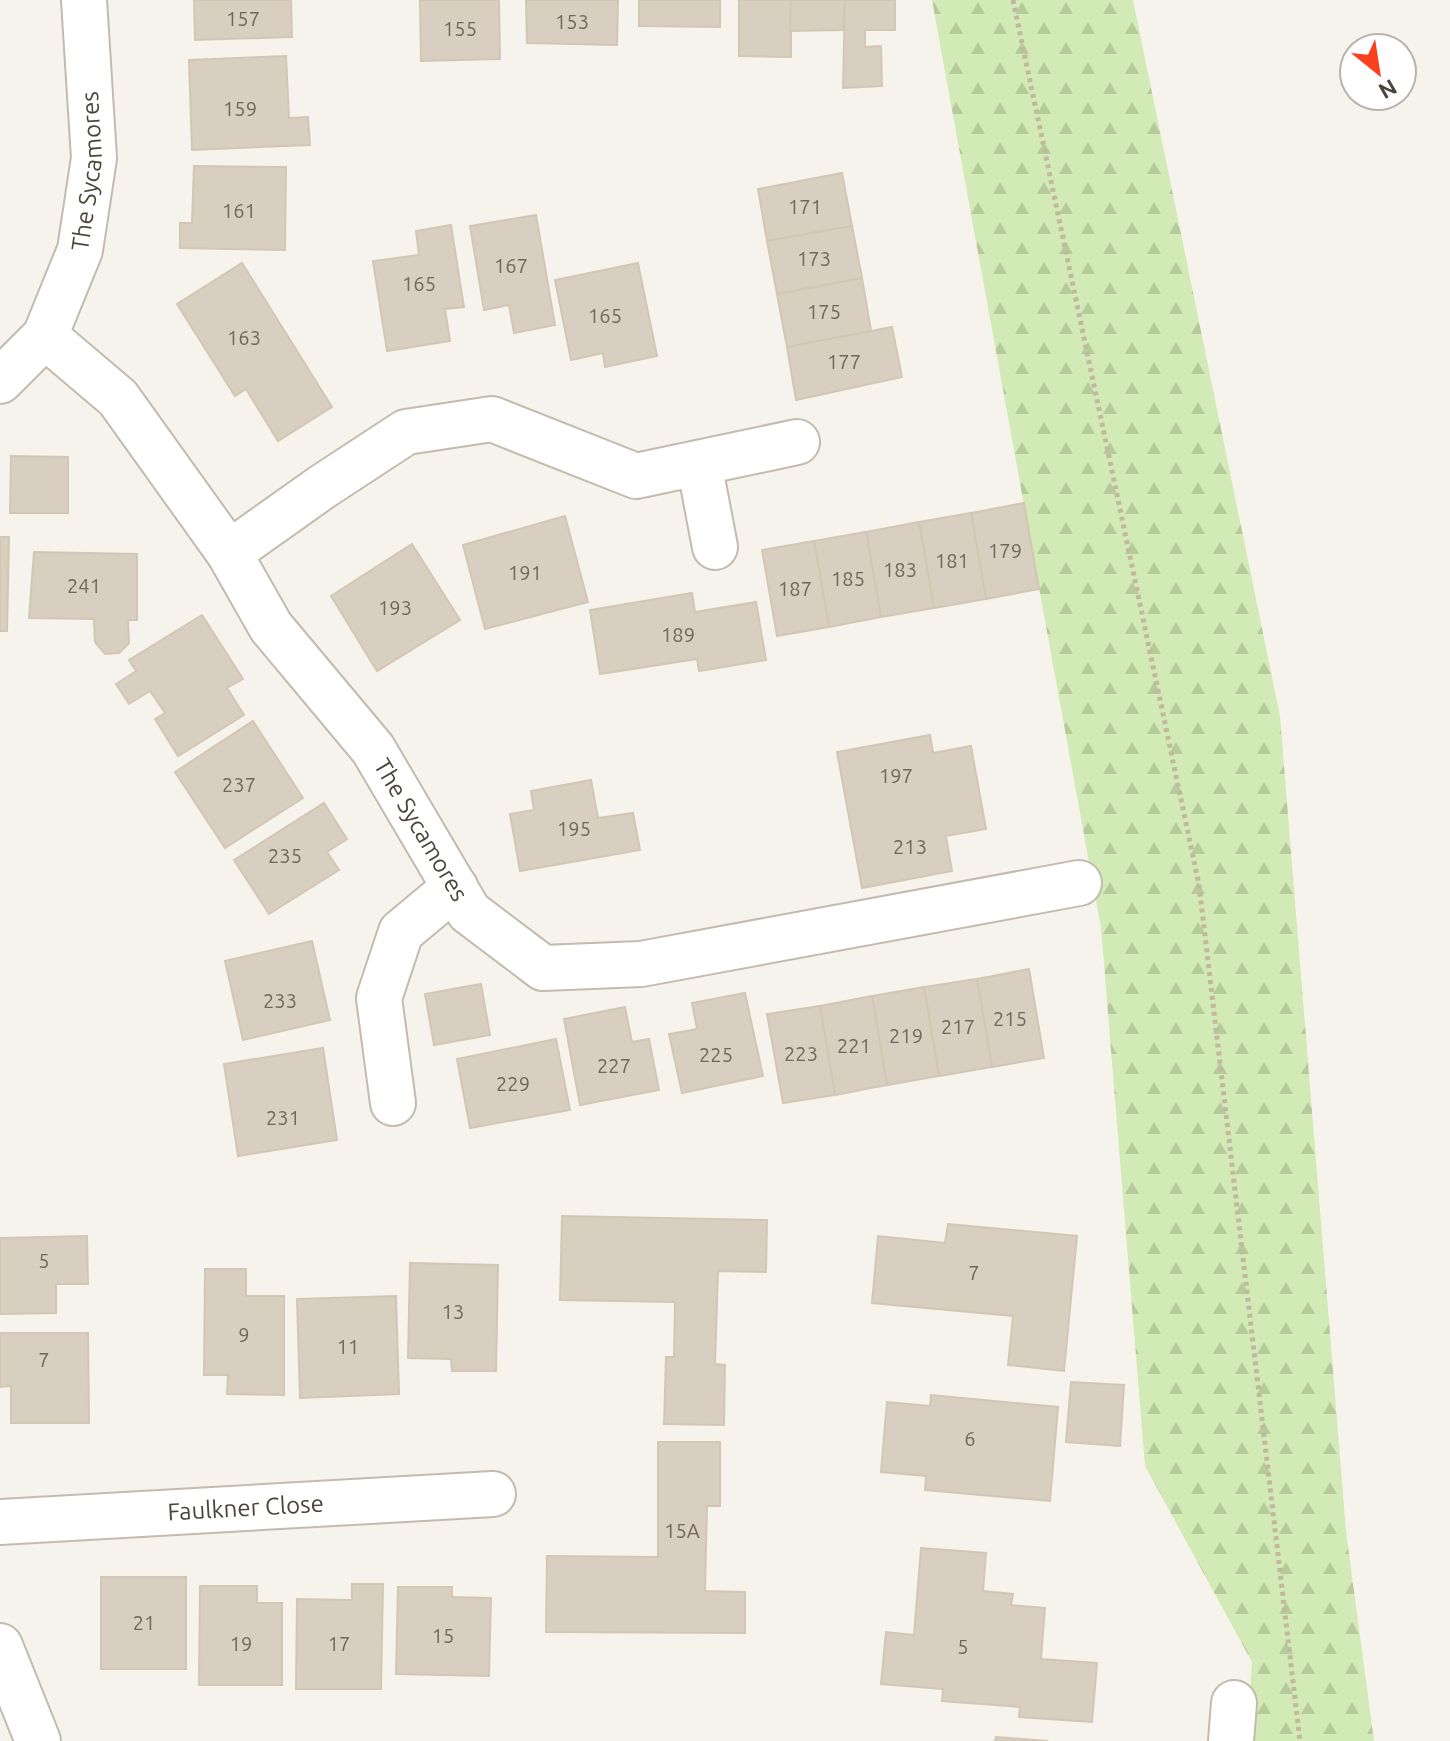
<svg xmlns="http://www.w3.org/2000/svg" width="1450" height="1741" viewBox="0 0 1450 1741" font-family="Ubuntu,sans-serif">
<defs>
<pattern id="forest-firs" width="22" height="20" patternUnits="userSpaceOnUse" patternTransform="scale(2)"><rect width="22" height="20" fill="#d2eab5"/><path d="M5 1l3.5 6h-7zM16 11l3.5 6h-7z" fill="#b6ca9c"/></pattern>
</defs>
<rect width="100%" height="100%" fill="#f6f3ec"/>
<polygon fill="url(#forest-firs)" points="932,0 1133,0 1280,716 1346,1531 1374,1741 1247,1741 1252,1662 1145,1466 1101,928"/>
<g fill="#d8cfc1" stroke="#d3c7b4" stroke-width="2">
<polygon points="194,0 291,0 292,37 195,40"/>
<polygon points="420,0 499,0 500,59 421,61"/>
<polygon points="526,0 618,0 617,45 527,43"/>
<polygon points="639,0 720,0 720,27 639,26"/>
<polygon points="739,0 791,0 791,57 739,56"/>
<polygon points="791,0 845,0 844,30 790,31"/>
<polygon points="845,0 895,0 895,30 865,30 865,47 881,46 882,86 843,88"/>
<polygon points="286,56 289,118 308,117 310,145 192,150 189,60"/>
<polygon points="194,166 286,167 285,250 180,248 180,223 192,223"/>
<polygon points="842,173 852,226 767,241 758,189"/>
<polygon points="536,215 555,325 514,333 509,305 484,310 470,226"/>
<polygon points="451,225 464,307 445,309 450,341 387,351 373,261 419,255 416,231"/>
<polygon points="852,226 862,278 777,294 767,241"/>
<polygon points="242,263 332,407 278,441 246,389 235,396 177,304"/>
<polygon points="638,263 657,356 605,367 603,353 571,360 555,280"/>
<polygon points="862,278 871,331 787,347 777,294"/>
<polygon points="892,327 902,377 796,400 787,347"/>
<polygon points="11,456 68,457 68,513 10,513"/>
<polygon points="1024,503 1039,589 986,599 971,513"/>
<polygon points="971,513 986,599 934,608 919,522"/>
<polygon points="565,516 588,602 485,629 463,545"/>
<polygon points="919,522 934,608 881,617 866,532"/>
<polygon points="866,532 881,617 829,627 814,541"/>
<polygon points="0,537 9,537 7,631 0,631"/>
<polygon points="814,541 829,627 777,636 762,550"/>
<polygon points="412,544 460,620 377,671 331,596"/>
<polygon points="34,552 137,554 137,620 128,620 129,643 119,653 105,654 95,642 94,619 29,618"/>
<polygon points="692,593 695,612 756,602 766,660 699,671 697,659 600,674 590,610"/>
<polygon points="202,615 243,679 227,688 244,715 178,756 155,719 165,713 150,691 129,704 116,684 136,671 129,660"/>
<polygon points="253,721 303,798 225,848 175,772"/>
<polygon points="930,735 933,753 971,746 986,829 946,836 952,871 862,888 837,752"/>
<polygon points="591,780 598,818 633,813 640,850 520,871 510,814 534,810 531,791"/>
<polygon points="324,803 347,839 327,852 339,870 269,914 234,860"/>
<polygon points="312,941 330,1020 243,1040 225,961"/>
<polygon points="1029,969 1044,1058 992,1067 977,979"/>
<polygon points="977,979 992,1067 939,1076 924,987"/>
<polygon points="481,984 490,1035 434,1045 425,994"/>
<polygon points="924,987 939,1076 887,1085 872,996"/>
<polygon points="745,993 763,1076 682,1093 669,1034 697,1029 692,1003"/>
<polygon points="872,996 887,1085 835,1095 820,1006"/>
<polygon points="820,1006 835,1095 783,1103 767,1014"/>
<polygon points="625,1007 632,1042 649,1039 659,1090 580,1105 564,1019"/>
<polygon points="556,1039 570,1110 470,1128 457,1059"/>
<polygon points="323,1048 337,1140 238,1156 224,1064"/>
<polygon points="562,1216 767,1220 766,1272 718,1271 715,1364 725,1365 724,1425 664,1424 666,1357 674,1357 675,1302 560,1300"/>
<polygon points="948,1224 1077,1236 1064,1371 1008,1365 1013,1316 872,1303 878,1236 945,1243"/>
<polygon points="87,1236 88,1284 56,1284 56,1313 0,1314 0,1238"/>
<polygon points="410,1263 498,1265 496,1371 452,1371 451,1359 408,1358"/>
<polygon points="205,1269 246,1269 246,1296 284,1296 284,1395 227,1394 228,1375 204,1375"/>
<polygon points="396,1296 399,1394 300,1398 297,1299"/>
<polygon points="0,1333 88,1333 89,1423 11,1423 11,1386 0,1387"/>
<polygon points="1071,1382 1124,1385 1120,1446 1066,1442"/>
<polygon points="931,1395 1058,1407 1050,1501 925,1490 926,1476 881,1472 887,1402 930,1406"/>
<polygon points="658,1442 720,1442 720,1506 707,1506 705,1591 745,1592 745,1633 546,1632 547,1556 658,1557"/>
<polygon points="921,1548 986,1553 983,1591 1013,1594 1011,1605 1045,1608 1041,1659 1097,1663 1092,1722 1019,1717 1020,1707 942,1701 943,1689 881,1684 886,1632 914,1635"/>
<rect x="101" y="1577" width="85" height="92"/>
<polygon points="352,1584 383,1584 381,1689 296,1689 297,1599 352,1600"/>
<polygon points="200,1586 257,1586 257,1603 282,1603 282,1685 199,1685"/>
<polygon points="398,1587 452,1587 452,1597 491,1598 489,1676 396,1674"/>
<polygon points="996,1737 1048,1741 995,1741"/>
</g>
<g fill="none" stroke-linecap="round" stroke-linejoin="round">
<defs>
<g id="minor">
<polyline points="45,336 118,398 229,553 322,487 406,432 492,419 636,476 797,442"/>
<path id="s1" d="M0,381l45,-45 35,-86 14,-92 -10,-158"/>
<polyline points="699,463 715,547"/>
<path id="s2" d="M229,553l42,74 102,122 96,163 74,56 98,-4 438,-81"/>
<polyline points="393,1103 379,998 401,932 455,887"/>
<path id="s3" d="M0,1522l493,-28"/>
<polyline points="0,1646 38,1741"/>
<polyline points="1231,1741 1234,1703"/>
</g>
</defs>
<use href="#minor" stroke="#c2bbae" stroke-width="48"/>
<polyline stroke="#c4b79f" stroke-width="5" stroke-dasharray="4 4" stroke-linecap="butt" points="1013,0 1199,885 1300,1741"/>
<use href="#minor" stroke="#fff" stroke-width="44"/>
</g>
<g text-anchor="middle" stroke-width="7" stroke-linejoin="round" paint-order="stroke">
<g font-size="20" fill="#6e675b">
<text x="243" y="26">157</text>
<text x="572" y="29">153</text>
<text x="460" y="36">155</text>
<text x="240" y="116">159</text>
<text x="805" y="214">171</text>
<text x="239" y="218">161</text>
<text x="814" y="266">173</text>
<text x="511" y="273">167</text>
<text x="419" y="291">165</text>
<text x="824" y="319">175</text>
<text x="605" y="323">165</text>
<text x="244" y="345">163</text>
<text x="844" y="369">177</text>
<text x="1005" y="558">179</text>
<text x="952" y="568">181</text>
<text x="900" y="577">183</text>
<text x="525" y="580">191</text>
<text x="848" y="586">185</text>
<text x="84" y="593">241</text>
<text x="795" y="596">187</text>
<text x="395" y="615">193</text>
<text x="678" y="642">189</text>
<text x="896" y="783">197</text>
<text x="239" y="792">237</text>
<text x="574" y="836">195</text>
<text x="910" y="854">213</text>
<text x="285" y="863">235</text>
<text x="280" y="1008">233</text>
<text x="1010" y="1026">215</text>
<text x="958" y="1034">217</text>
<text x="906" y="1043">219</text>
<text x="854" y="1053">221</text>
<text x="801" y="1061">223</text>
<text x="716" y="1062">225</text>
<text x="614" y="1073">227</text>
<text x="513" y="1091">229</text>
<text x="283" y="1125">231</text>
<text x="44" y="1268">5</text>
<text x="974" y="1280">7</text>
<text x="453" y="1319">13</text>
<text x="244" y="1342">9</text>
<text x="348" y="1354">11</text>
<text x="44" y="1367">7</text>
<text x="970" y="1446">6</text>
<text x="682" y="1538">15A</text>
<text x="144" y="1630">21</text>
<text x="443" y="1643">15</text>
<text x="241" y="1651">19</text>
<text x="339" y="1651">17</text>
<text x="963" y="1654">5</text>
</g>
<g font-size="24" fill="#4b4439" stroke="#fff">
<text dy="8" stroke="none"><textPath href="#s1" startOffset="236">The Sycamores</textPath></text>
<text dy="8" stroke="none"><textPath href="#s2" startOffset="338">The Sycamores</textPath></text>
<text dy="8" stroke="none"><textPath href="#s3" startOffset="246">Faulkner Close</textPath></text>
</g>
</g>
<g transform="translate(1378 72) rotate(150)"><circle r="38" fill="#ffffff" stroke="#b7b4b0" stroke-width="2"/>
<path d="M0-6L14 30L0 20L-14 30Z" fill="#fc3f1d"/>
<text y="-12" font-size="22" font-weight="bold" text-anchor="middle" fill="#4b4439">N</text>
</g>
</svg>
